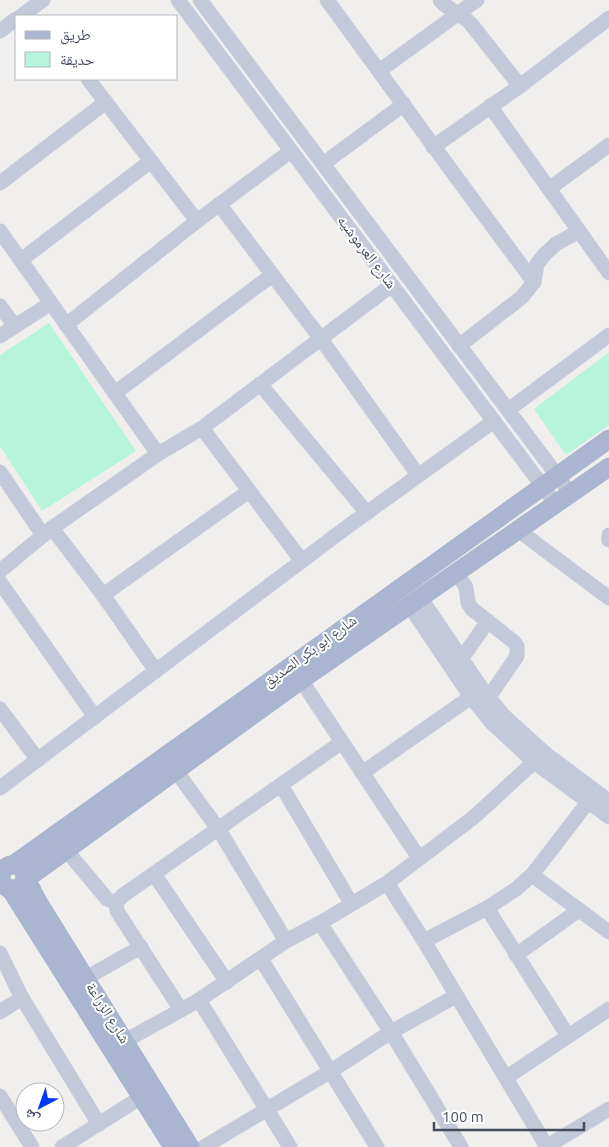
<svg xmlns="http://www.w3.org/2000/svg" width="609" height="1147" viewBox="0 0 609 1147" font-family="Ubuntu,'Noto Naskh Arabic',sans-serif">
<rect width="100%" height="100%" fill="#f1efee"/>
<g fill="#b7f4dc">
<polygon points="49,323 136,451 42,511 0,446 0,355"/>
<polygon points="609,352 609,425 566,455 534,409"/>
</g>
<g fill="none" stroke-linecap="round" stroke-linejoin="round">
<g stroke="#c3c9d8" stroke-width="15">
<polyline points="178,0 556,504"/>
<polyline points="200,0 571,494"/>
<path d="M327,0c69,94 137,189 207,282"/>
<path d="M440,0c9,11 22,14 31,24l49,62"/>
<polyline points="21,16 43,0"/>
<polyline points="0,31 16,19"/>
<polyline points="379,71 477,0"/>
<polyline points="88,79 197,221"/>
<polyline points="490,106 609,273"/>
<polyline points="433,147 520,86 609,18"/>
<polyline points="323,164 404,104"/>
<polyline points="0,183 106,102"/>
<polyline points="550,188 609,145"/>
<polyline points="219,204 321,339 418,475"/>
<polyline points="0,231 158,454"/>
<polyline points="21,260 151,161"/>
<polyline points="0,306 15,326"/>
<polyline points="66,325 197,221 291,151"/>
<polyline points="0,336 51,303"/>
<polyline points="459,346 522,297 534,282 537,264 545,254 556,244 579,231"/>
<polyline points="260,384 367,513"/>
<polyline points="115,393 272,275"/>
<polyline points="508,410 609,335"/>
<polyline points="202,428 302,561"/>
<polyline points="0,472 43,535"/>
<polyline points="52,528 103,595 156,671"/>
<polyline points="518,530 609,598"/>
<polyline points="609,535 609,540"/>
<polyline points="0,571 52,528 158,454 202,428 392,285"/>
<polyline points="456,573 466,587 468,603 472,609 514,642 517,646 517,656 489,697"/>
<polyline points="0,582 95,717"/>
<polyline points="103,595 249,491"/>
<polyline points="420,597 482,689 503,715 546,754 609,801"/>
<polyline points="409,605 471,697 492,723 534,762 609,817"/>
<polyline points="462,658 488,621"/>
<polyline points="301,680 419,858"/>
<polyline points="0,709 38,760"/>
<polyline points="176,771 219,830 286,941"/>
<polyline points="362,773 471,697"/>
<polyline points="281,785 351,903"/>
<polyline points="0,788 347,527 494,421"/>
<polyline points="66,850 107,899 116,903"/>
<polyline points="154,874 227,982"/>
<polyline points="532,875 609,932"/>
<polyline points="387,883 424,941 547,1147"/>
<polyline points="487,908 568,1036"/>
<polyline points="320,923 391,1032 461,1147"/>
<polyline points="424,941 487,908 516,889 532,875 588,802"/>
<polyline points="0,953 22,998 99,1124"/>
<polyline points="516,955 579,910"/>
<polyline points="261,959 377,1147"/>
<polyline points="86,978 141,947"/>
<polyline points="199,1000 290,1147"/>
<polyline points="181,1010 117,911 116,903 122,896 342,742"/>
<polyline points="0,1012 22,998"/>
<polyline points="125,1041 199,1000 286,941 320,923 387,883 474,817 534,762"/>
<polyline points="507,1077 609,1009"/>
<polyline points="0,1096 32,1147"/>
<polyline points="62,1147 151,1091"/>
<polyline points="204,1147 331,1071 391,1032 456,996"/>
<polyline points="546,1147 609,1109"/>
</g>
<g stroke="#aab5d1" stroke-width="19">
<circle cx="13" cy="877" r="12"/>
<polyline points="13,865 609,439"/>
<polyline points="11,890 173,1147"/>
<polyline points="190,1147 38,902 26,879 301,680 609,467"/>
</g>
</g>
<g text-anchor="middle" stroke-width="4" stroke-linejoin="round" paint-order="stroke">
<g font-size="15" fill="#444c5e" stroke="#fff">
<text transform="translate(367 252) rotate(53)" y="5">شارع العرموشيه</text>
<text transform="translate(310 651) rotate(-36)" y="5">شارع ابو بكر الصديق</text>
<text transform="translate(108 1013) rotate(58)" y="5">شارع الزراعة</text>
</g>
</g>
<rect x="15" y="15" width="162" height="65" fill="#ffffff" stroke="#b4b7bf"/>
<rect x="25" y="31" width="25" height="8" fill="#aab5d1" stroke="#b4b7bf"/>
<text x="60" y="40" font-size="15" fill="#444c5e">طريق</text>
<rect x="25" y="52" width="25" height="15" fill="#b7f4dc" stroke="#b4b7bf"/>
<text x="60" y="65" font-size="15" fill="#444c5e">حديقة</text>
<g transform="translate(40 1107) rotate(221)"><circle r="24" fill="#ffffff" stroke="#b4b7bf"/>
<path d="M0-4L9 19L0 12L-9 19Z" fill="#0439f5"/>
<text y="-8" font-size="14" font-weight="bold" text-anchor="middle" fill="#444c5e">ش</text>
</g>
<path d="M434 1122v8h150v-8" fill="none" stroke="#444c5e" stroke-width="2.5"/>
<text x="442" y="1122" font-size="15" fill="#444c5e" stroke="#ffffff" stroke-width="4" paint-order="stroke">100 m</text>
</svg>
